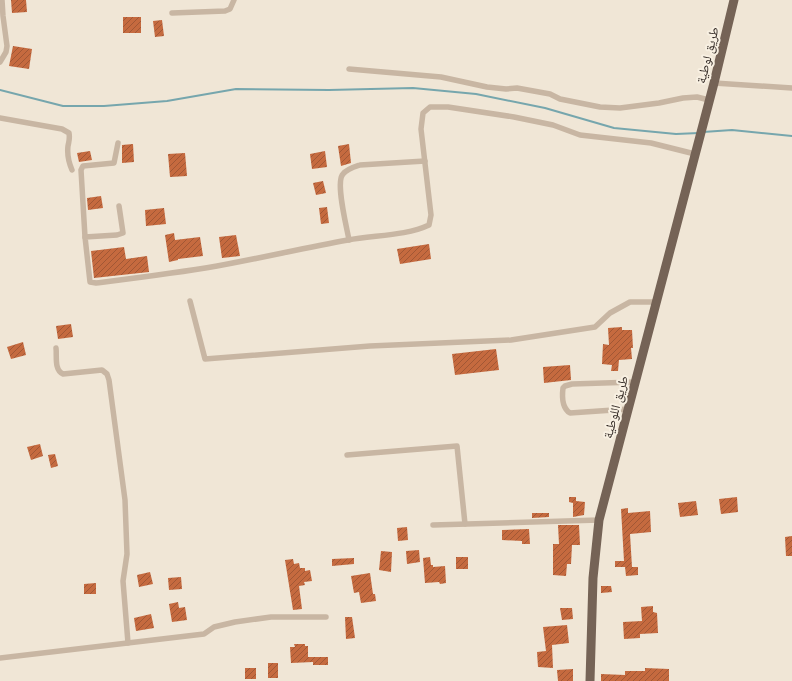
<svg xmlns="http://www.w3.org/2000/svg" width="792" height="681" viewBox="0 0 792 681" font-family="'Varela Round','Noto Naskh Arabic',sans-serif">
<defs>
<pattern id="building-hatch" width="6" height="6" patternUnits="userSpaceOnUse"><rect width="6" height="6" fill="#c56a3f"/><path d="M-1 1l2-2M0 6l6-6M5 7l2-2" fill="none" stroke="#a15735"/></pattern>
</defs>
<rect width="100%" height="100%" fill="#f0e6d6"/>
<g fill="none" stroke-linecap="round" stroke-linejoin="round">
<g stroke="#76a6ad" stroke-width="2">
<polyline points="0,90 63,106 104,106 167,101 236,89 329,90 413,88 476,94 545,108 614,128 676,134 699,133"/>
<polyline points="703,132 732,130 792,136"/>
</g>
</g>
<g fill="url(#building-hatch)">
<polygon points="11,0 26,0 27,12 12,13"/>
<rect x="123" y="17" width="18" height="16"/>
<polygon points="162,20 164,36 155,37 153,21"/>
<polygon points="13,46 32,49 29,69 9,66"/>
<polygon points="133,144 134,162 122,163 122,145"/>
<polygon points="349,144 351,163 341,166 338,146"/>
<polygon points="90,151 92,160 79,162 77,153"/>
<polygon points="325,151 327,167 312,169 310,154"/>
<polygon points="185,153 187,176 170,177 168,154"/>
<polygon points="323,181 326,193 316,195 313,183"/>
<polygon points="101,196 103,208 88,210 87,198"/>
<polygon points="327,207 329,223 321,224 319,208"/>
<polygon points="164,208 166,224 146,226 145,210"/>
<polygon points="174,233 175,240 200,237 203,256 178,259 178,260 169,262 165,235"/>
<polygon points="236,235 240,256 222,258 219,237"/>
<polygon points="429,244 431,259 400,264 397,249"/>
<polygon points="124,247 126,259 147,256 149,272 94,278 91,251"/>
<polygon points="71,324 73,337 58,339 56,326"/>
<polygon points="622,327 622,330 632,330 633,348 631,348 632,359 619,360 618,371 611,371 612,365 602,364 603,344 609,345 608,328"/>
<polygon points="23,342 26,355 11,359 7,347"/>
<polygon points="496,349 499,370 455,375 452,354"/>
<polygon points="570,365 571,380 544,383 543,367"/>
<polygon points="40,444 43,456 31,460 27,447"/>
<polygon points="55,454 58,466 51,468 48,455"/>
<polygon points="569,497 576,497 576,501 585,502 584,515 573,517 573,503 569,502"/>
<polygon points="737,497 738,512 721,514 719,499"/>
<polygon points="696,501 698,515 680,517 678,503"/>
<polygon points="628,508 628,513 650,511 651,532 630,534 632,567 638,567 638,575 626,576 625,567 615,567 615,561 624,561 621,509"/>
<polygon points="532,513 549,513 549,517 532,518"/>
<polygon points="558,525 579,525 580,545 572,545 571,564 567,564 566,576 553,575 553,544 559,544"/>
<polygon points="407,527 408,540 398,541 397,528"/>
<polygon points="529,529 530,544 522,544 522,541 502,540 502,530"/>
<polygon points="792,536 792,556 786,556 785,537"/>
<polygon points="419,550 420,562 407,564 406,551"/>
<polygon points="381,551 392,552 391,572 379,570"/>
<polygon points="430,557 431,565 433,565 433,567 445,566 446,583 440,584 439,582 425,583 423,558"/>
<rect x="456" y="557" width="12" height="12"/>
<polygon points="354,558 354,564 332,566 332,559"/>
<polygon points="293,559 294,564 299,563 300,568 305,568 305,571 310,570 312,581 304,582 305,585 299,586 302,609 293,610 285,560"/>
<polygon points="150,572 153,584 139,587 137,575"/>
<polygon points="370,573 373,594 375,594 376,601 361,603 359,592 354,593 351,576"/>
<polygon points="181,577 182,589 169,590 168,578"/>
<polygon points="96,583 96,594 84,594 84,584"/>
<polygon points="601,586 611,586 612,592 601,593"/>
<polygon points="178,602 179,608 185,607 187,620 172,622 169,604"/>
<polygon points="653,606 653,612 657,613 658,633 640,634 640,638 624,639 623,622 642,621 641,607"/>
<polygon points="560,608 572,608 573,619 562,620"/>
<polygon points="151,614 154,628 136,631 134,618"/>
<polygon points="345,617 352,617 355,638 346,639"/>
<polygon points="567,625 569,643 552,645 553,668 538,667 537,652 546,651 543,627"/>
<polygon points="294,644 305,644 305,646 308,646 308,657 328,657 328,665 313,665 313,662 291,663 290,647 295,647"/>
<rect x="268" y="663" width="10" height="15"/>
<rect x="245" y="668" width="11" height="11"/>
<polygon points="645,668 669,669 669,681 601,681 601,674 625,675 625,671 645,671"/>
<polygon points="573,669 573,681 558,681 557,670"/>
</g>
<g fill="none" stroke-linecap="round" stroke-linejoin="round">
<g stroke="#c8b6a3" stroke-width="5.5">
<polyline points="172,13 225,11 230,9 234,0"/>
<polyline points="0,62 6,52 7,46 3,16 2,0"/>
<polyline points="349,69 441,77 487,87 506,89 517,88 550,94 560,99 600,107 620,108 659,103 683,98 697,97 709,100"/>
<polyline points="714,83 792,88"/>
<path d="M0,118l62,11 7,4c1,6 0,8 -1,13 -1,8 1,17 4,24"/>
<path d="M119,206l4,27 -6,2 -32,2 5,45 6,1c40,-5 81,-10 121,-17 44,-8 87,-18 131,-26 25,-5 58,-4 81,-15l2,-10 -10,-86 2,-16 7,-6h18l66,10 39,8 27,10 71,8 44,11"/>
<polyline points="85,237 81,170 83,166 114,163 118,143"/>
<path d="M349,240c-2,-12 -14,-58 -6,-66 4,-5 11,-7 17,-9l65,-4"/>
<polyline points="190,301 205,359 370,346 511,340 595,327 610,313 630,302 656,302"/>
<path d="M56,348c1,8 -2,22 7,26l39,-4 5,4 2,6 16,120 2,54 -4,27 5,62"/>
<path d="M628,409l-58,4c-8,-5 -8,-17 -7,-25l2,-2 7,-2 63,-2"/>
<polyline points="347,455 457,446 465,524"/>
<polyline points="433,525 599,520"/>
<polyline points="0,658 204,634 214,627 235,622 271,617 326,617"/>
</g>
<polyline stroke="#756356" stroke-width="9" points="590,681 593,578 599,520 714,83 734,0"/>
</g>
<g text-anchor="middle" stroke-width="4" stroke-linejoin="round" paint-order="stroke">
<g font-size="13" fill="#332a25" stroke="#f8f0e2">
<text transform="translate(707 55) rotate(-76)" y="5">طريق لوطية</text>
<text transform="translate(615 407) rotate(-75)" y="5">طريق اللوطية</text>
</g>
</g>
</svg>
